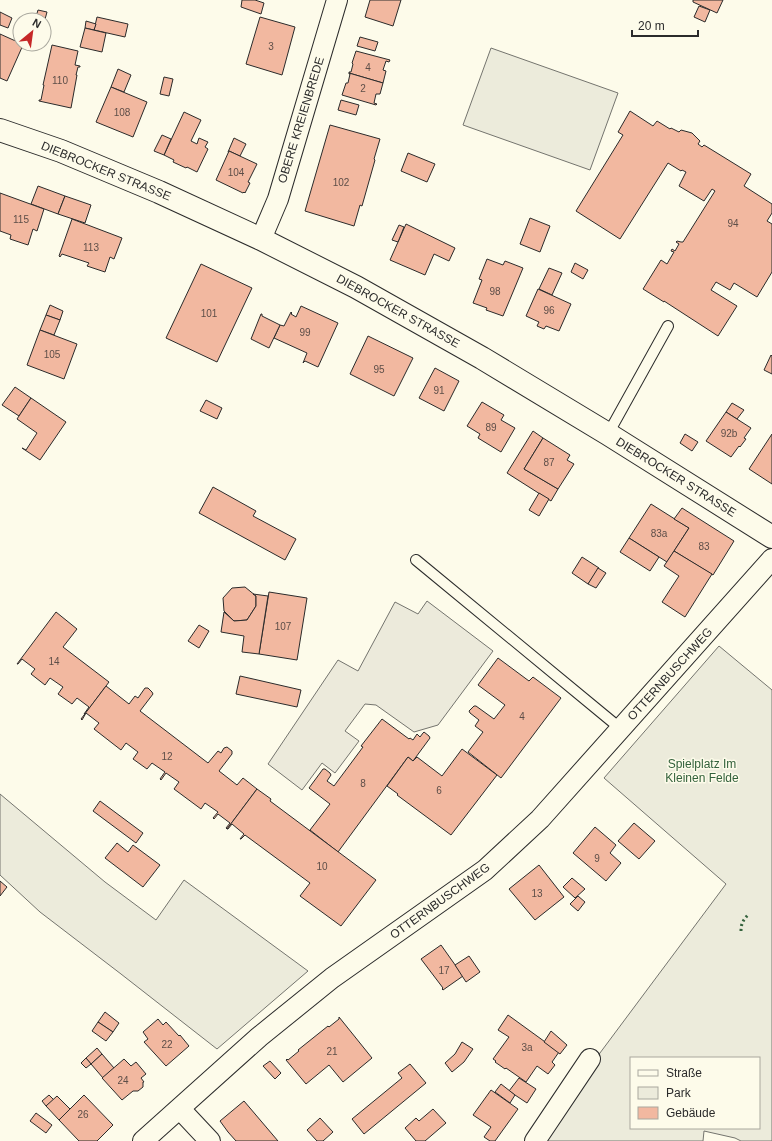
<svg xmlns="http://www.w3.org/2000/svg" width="772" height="1141" viewBox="0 0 772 1141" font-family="Arial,sans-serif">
<rect width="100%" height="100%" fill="#fdfbea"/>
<g fill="#ecebdb" stroke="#74746e" fill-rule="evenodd">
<polygon points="491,48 618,93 590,170 463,125"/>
<path d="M719,646l53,44v451h-31l-6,-3 -31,-7 -1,10h-159l50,-80 132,-177 -122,-106zM631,1058h128v70h-128z"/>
<polygon points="0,794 105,882 156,920 184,880 308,971 217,1049 121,974 40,912 0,875"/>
</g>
<polygon fill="#eceadb" stroke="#74746e" points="427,601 493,651 438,725 414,732 376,705 365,704 345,731 359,741 335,773 322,763 302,790 268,764 338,660 358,671 395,602 418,614"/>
<g fill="#f2b8a0" stroke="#2b2b2b">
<polygon points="242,0 255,0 264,3 261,14 241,7"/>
<polygon points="370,0 401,0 393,26 365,17"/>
<polygon points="693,0 723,0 717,13 693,2"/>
<polygon points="699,6 710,10 705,22 694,17"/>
<polygon points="38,10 47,12 44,23 44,20 35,20"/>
<polygon points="0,12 12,18 8,28 0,25"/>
<polygon points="97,17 128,24 125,37 94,30"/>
<polygon points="260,17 295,27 282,75 246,64"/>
<polygon points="86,21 96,24 94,30 85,28"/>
<polygon points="85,28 106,33 102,52 80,47"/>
<polygon points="0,34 20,43 20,44 23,45 7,81 0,78"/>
<polygon points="360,37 378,42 375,51 357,46"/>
<polygon points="52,45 78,51 75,65 80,66 80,67 78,67 76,75 77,75 71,108 39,101 39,100 41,100 44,85 43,85"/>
<polygon points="356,51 390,60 389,62 386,61 383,70 386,71 383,83 349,73 349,72 351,72 353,64 352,63"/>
<polygon points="118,69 131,75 124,92 111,87"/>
<polygon points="349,73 383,83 380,94 376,94 374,103 377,104 376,105 342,95 346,83 348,83 350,74 349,74"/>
<polygon points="164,77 173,79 169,96 160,94"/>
<polygon points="111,87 147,102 133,137 96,122"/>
<polygon points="341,100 359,105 356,115 338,110"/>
<polygon points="630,111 653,126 657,121 670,129 671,128 679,132 681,130 692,133 700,141 698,144 702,147 704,145 751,174 744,186 772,204 772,213 767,221 772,224 772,272 757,297 734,283 730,290 716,282 711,290 737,306 718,336 664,301 664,302 643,289 661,260 667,264 674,252 671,251 672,249 675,251 679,244 676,242 677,241 681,242 683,242 715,191 712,189 704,201 679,186 686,172 682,170 681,171 668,163 620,239 576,211 623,135 618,132"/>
<polygon points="184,112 201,120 191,141 197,144 199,138 208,142 205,147 208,149 197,172 187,167 186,168 173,162 174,160 164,155"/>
<polygon points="330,125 380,139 374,159 375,160 362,206 360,205 354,226 305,211"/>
<polygon points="162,135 171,139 164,155 154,151"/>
<polygon points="234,138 246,144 240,156 229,151 229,153 228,152"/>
<polygon points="229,151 257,164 248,182 250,183 245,193 244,192 243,193 216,180"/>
<polygon points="408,153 435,164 427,182 401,171"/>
<polygon points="38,186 65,196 58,214 31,204"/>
<polygon points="0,193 44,209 37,231 33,229 28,245 10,239 11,235 0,231"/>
<polygon points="65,196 91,205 85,223 58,214"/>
<polygon points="530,218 550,226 540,252 520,244"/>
<polygon points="72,219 122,238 114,259 110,257 105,272 87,266 89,263 62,254 60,257 59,256"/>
<polygon points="406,224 455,248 449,261 434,254 425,275 390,260"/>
<polygon points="399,225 404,227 398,242 392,240"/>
<polygon points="487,259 503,265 505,261 523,268 503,316 486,310 487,308 473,303 482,280 479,279"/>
<polygon points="575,263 588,270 583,279 571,272"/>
<polygon points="201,264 252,288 217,362 166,338"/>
<polygon points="549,268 562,273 552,295 539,289"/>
<polygon points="538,289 571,304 559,331 546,326 544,329 537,326 539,322 526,316"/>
<polygon points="50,305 63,311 60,320 46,315"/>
<polygon points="301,306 338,323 318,367 305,361 303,363 307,353 274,338 280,325 284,326 291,312 292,313 291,314 296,317"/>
<polygon points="261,314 262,314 262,316 280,325 269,348 251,339"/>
<polygon points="46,315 60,320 54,335 40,330"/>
<polygon points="40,330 77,344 64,379 27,365"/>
<polygon points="368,336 413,358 394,396 350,374"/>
<polygon points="771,355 772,356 772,374 764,370"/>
<polygon points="435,368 459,381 444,411 419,398"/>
<polygon points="15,387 31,398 19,416 2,405"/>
<polygon points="31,398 66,422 40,460 22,448 26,450 37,433 17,419"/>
<polygon points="206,400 222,408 217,419 200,411"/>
<polygon points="482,402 504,415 501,420 515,428 501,452 478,438 480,434 467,426"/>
<polygon points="732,403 744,410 737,419 726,412"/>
<polygon points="726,412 751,428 744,438 746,439 740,447 739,446 731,457 706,441"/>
<polygon points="533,431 543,438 524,469 558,489 551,501 507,473"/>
<polygon points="685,434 698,442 692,451 680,443"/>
<polygon points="772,434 772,484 749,469"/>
<polygon points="543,438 570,455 567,460 574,464 558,489 524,469"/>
<polygon points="213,487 256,511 253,516 296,539 285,560 199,513"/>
<polygon points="539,493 549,499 539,516 529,510"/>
<polygon points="651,504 689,528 667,562 629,538"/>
<polygon points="682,508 734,541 713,575 674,551 689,528 674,519"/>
<polygon points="629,538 659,557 650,571 620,552"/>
<polygon points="674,551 712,574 685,617 662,602 679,576 664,566"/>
<polygon points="582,557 599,568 588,584 572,573"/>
<polygon points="598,568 606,573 596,588 588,584"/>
<polygon points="245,587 256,596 256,606 247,620 234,621 224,611 223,598 232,588"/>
<polygon points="269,592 307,598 297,660 259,654"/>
<polygon points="253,594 268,596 259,654 242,652 244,636 221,632 224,612 234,621 247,620 256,606 256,596"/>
<polygon points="56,612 77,629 63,647 109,682 85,714 84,714 89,707 77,698 72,704 58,694 63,687 50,678 45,685 31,674 35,669 22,659 18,664 17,664"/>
<polygon points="199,625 209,631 199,648 188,641"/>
<polygon points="498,658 529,681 533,677 561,698 501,778 468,752 483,732 475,726 479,720 470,713 469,711 474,706 476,706 494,719 505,705 478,685"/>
<polygon points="240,676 301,690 297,707 236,694"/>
<polygon points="106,686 129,704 135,696 138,698 145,688 148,688 152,692 153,694 140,711 208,763 218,751 221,753 224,748 227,747 232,751 232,754 219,771 237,785 243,778 257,789 227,829 226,828 230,823 218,814 214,819 213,818 218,812 205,803 201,809 174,789 179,782 166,773 161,780 160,779 165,772 152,763 147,769 133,759 138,752 126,743 121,750 94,729 99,723 86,713 82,720 81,719"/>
<polygon points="382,719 409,739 410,738 413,740 417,734 420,737 423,733 424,732 429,736 430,738 413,761 408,757 338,852 310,830 330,804 309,788 323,769 325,769 330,773 331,775 327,781 334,786 363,747 361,746"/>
<polygon points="462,749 497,775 451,835 397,795 398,794 387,786 408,757 413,761 417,757 442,776"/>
<polygon points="257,789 271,799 270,801 376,880 341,926 300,896 310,883 245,835 241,839 240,839 244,834 232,824 228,829 227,829"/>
<polygon points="100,801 143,833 136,843 93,811"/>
<polygon points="634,823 655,841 639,859 618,841"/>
<polygon points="595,827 616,845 610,853 621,863 606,881 573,853"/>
<polygon points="117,843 128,852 133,845 160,865 143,887 105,858"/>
<polygon points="539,865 564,897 535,920 509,889"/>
<polygon points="572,878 585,889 575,898 563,887"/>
<polygon points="0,881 7,887 0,896"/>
<polygon points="578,896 585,902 578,911 570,904"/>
<polygon points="441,945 463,976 443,990 442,989 443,988 421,959"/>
<polygon points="469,956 480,972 466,982 455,965"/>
<polygon points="105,1012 119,1023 113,1032 98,1022"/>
<polygon points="508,1015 559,1052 552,1062 555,1065 548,1074 537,1066 526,1082 506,1068 505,1069 495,1062 496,1061 493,1059 509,1037 498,1030"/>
<polygon points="339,1017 372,1058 343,1082 329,1065 306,1084 286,1060 287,1059 288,1060 299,1051 298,1050 328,1026 329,1027 339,1019"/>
<polygon points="158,1019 163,1025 166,1022 179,1036 180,1035 189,1046 166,1066 144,1042 148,1039 143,1032"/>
<polygon points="98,1022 113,1032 106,1041 92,1031"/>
<polygon points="551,1031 567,1045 560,1054 544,1042"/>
<polygon points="462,1042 473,1049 464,1062 452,1072 445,1063 455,1054"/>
<polygon points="97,1048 102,1054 91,1064 86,1058"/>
<polygon points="102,1054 114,1068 103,1078 91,1064"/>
<polygon points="86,1058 91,1064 86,1068 81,1063"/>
<polygon points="124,1059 131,1066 136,1062 146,1074 141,1078 144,1082 143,1082 143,1087 138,1091 133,1091 122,1100 102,1078"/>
<polygon points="270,1061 281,1073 275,1079 263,1066"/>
<polygon points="410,1064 426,1083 364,1134 352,1119 402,1078 398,1073"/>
<polygon points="519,1078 536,1089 527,1103 509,1091"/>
<polygon points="501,1084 515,1095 510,1103 495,1092"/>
<polygon points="491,1090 518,1109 495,1141 490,1141 484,1137 491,1127 473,1115"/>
<polygon points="49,1095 54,1100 46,1106 42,1101"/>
<polygon points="84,1095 113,1125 97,1141 79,1141 59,1120"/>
<polygon points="57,1096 70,1109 59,1120 46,1106"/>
<polygon points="244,1101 278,1141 236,1141 228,1132 220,1121"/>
<polygon points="433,1109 446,1123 425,1141 416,1141 405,1128 416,1118 419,1121"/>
<polygon points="36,1113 52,1125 46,1133 30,1121"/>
<polygon points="320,1118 333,1132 323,1141 317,1141 307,1130"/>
</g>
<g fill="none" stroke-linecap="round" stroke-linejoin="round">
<defs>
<g id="lane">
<polyline points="608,434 668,326"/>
<polyline points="416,560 621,729"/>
</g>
<g id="street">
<polyline points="261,239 278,199 337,0"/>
<polyline points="180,1109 210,1141"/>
<polyline points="143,1141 259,1037 332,978 485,870 540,819 772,559"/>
<polyline points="535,1141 590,1059"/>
</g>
<polyline id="secondary" points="0,130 61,151 159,192 261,239 356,287 482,358 608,434 772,537"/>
</defs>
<use href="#lane" stroke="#2b2b2b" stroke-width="12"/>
<use href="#street" stroke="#2b2b2b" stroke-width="22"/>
<use href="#secondary" stroke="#2b2b2b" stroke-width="24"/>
<use href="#lane" stroke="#fdfbea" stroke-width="10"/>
<use href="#street" stroke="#fdfbea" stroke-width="20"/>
<use href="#secondary" stroke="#fdfbea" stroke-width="22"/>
<path stroke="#34623c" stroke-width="3" stroke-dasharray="2 3" stroke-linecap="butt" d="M741,931c0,-7 2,-11 7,-16"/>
</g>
<g text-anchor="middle" stroke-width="3" stroke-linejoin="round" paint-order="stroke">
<g font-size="10" fill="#5d4e48">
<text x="271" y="50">3</text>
<text x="368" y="71">4</text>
<text x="60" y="84">110</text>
<text x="363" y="92">2</text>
<text x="122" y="116">108</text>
<text x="236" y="176">104</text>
<text x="341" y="186">102</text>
<text x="21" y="223">115</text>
<text x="733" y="227">94</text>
<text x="91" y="251">113</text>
<text x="495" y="295">98</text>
<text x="549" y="314">96</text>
<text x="209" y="317">101</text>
<text x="305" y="336">99</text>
<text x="52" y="358">105</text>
<text x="379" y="373">95</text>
<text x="439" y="394">91</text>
<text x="491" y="431">89</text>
<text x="729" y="437">92b</text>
<text x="549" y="466">87</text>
<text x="659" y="537">83a</text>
<text x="704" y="550">83</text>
<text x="283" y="630">107</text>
<text x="54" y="665">14</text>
<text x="522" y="720">4</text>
<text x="167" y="760">12</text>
<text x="363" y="787">8</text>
<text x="439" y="794">6</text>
<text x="597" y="862">9</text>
<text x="322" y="870">10</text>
<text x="537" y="897">13</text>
<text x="444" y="974">17</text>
<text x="167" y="1048">22</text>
<text x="527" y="1051">3a</text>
<text x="332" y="1055">21</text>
<text x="123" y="1084">24</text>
<text x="83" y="1118">26</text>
</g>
<g font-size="12" fill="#2b2b2b" stroke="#fdfbea">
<text transform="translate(301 120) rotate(-73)" y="4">OBERE KREIENBREDE</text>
<text transform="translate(106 171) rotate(22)" y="4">DIEBROCKER STRASSE</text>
<text transform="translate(398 311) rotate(29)" y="4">DIEBROCKER STRASSE</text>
<text transform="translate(676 477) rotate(32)" y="4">DIEBROCKER STRASSE</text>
<text transform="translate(670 674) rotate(-48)" y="4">OTTERNBUSCHWEG</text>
<text transform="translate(440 901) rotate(-36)" y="4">OTTERNBUSCHWEG</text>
</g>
<g font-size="12" fill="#34623c" stroke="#fdfbea">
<text x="702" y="768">Spielplatz Im<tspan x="702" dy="14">Kleinen Felde</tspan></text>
</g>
</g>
<rect x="630" y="1057" width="130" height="72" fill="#fdfbea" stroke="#a9a89e"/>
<rect x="638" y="1070" width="20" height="6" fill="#fdfbea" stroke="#a9a89e"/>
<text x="666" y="1077" font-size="12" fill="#2b2b2b">Straße</text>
<rect x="638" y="1087" width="20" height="12" fill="#ecebdb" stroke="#a9a89e"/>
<text x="666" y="1097" font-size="12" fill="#2b2b2b">Park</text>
<rect x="638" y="1107" width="20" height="12" fill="#f2b8a0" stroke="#a9a89e"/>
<text x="666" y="1117" font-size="12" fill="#2b2b2b">Gebäude</text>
<g transform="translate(32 32) rotate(29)"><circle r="19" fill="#fdfbea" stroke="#a9a89e"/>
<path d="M0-3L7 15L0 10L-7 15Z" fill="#c62828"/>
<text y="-6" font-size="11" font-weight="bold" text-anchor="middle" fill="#2b2b2b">N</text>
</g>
<path d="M632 30v6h66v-6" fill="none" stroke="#2b2b2b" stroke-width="2"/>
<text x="638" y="30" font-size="12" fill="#2b2b2b" stroke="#fdfbea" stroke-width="3" paint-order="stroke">20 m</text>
</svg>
